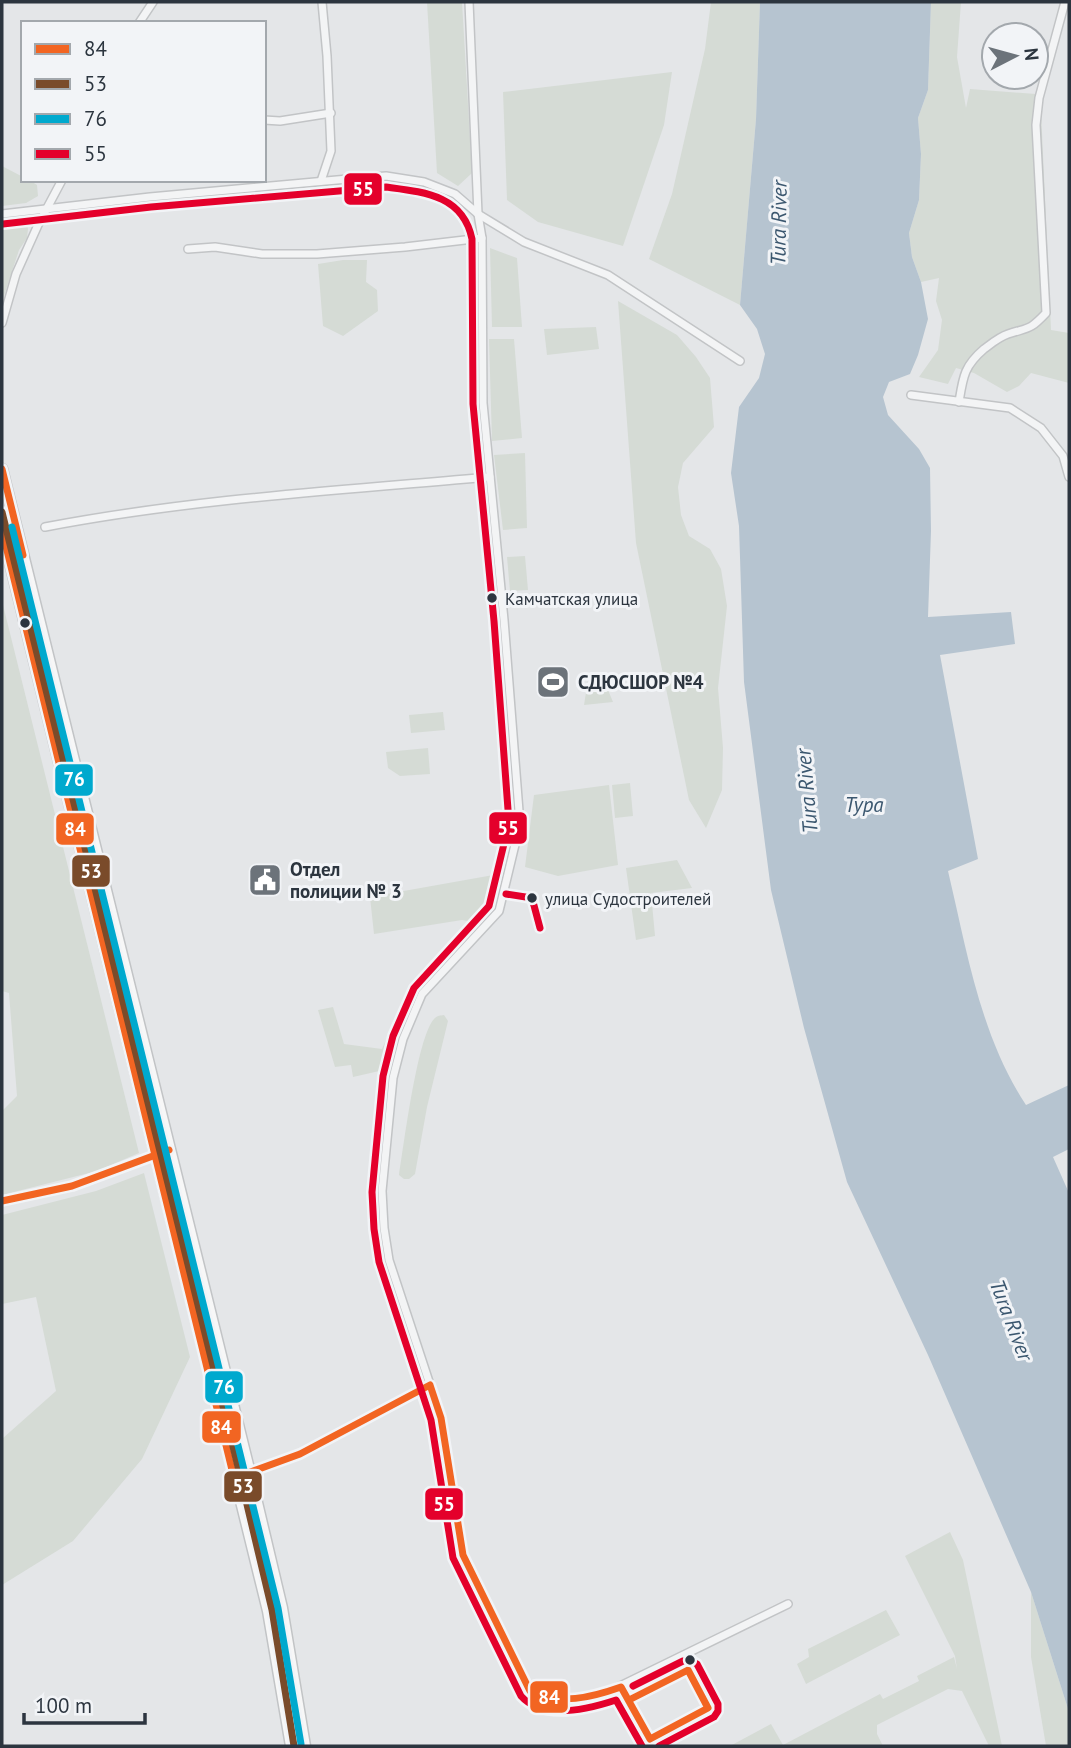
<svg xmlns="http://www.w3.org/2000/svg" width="1071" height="1748" viewBox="0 0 1071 1748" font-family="'PT Sans',sans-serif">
<rect width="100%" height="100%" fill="#e4e6e8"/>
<g fill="#d5dbd5">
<polygon points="427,2 462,2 472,173 458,186 437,173"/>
<polygon points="711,2 760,2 756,119 740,305 649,259 672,194 705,49"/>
<polygon points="931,2 961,2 957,57 966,108 970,89 1036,94 1041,111 1051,330 1069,333 1069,383 1031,373 1019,386 1007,392 974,373 956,368 948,384 919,377 938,350 942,320 936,301 939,278 921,282 912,257 909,233 919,200 921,154 918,118 928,90"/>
<polygon points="672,72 664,125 623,246 538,222 507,200 503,92"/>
<polygon points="2,166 23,177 23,180 29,180 37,185 38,196 26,203 2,206"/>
<polygon points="22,220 26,222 28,229 27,238 19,250 2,302 2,223"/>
<polygon points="490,248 517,258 522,327 492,327"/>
<polygon points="343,260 367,260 366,282 377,290 378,311 343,336 323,326 318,264"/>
<polygon points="618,301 677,335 696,357 710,378 714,427 683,463 678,487 681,515 689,536 710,549 721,569 727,606 718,688 723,748 722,790 706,828 689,800 636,543"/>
<polygon points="596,327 599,349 547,355 544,329"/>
<polygon points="489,339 514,339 522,438 492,441"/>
<polygon points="525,453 527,528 503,530 494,455"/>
<polygon points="15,554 18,555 160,1141 156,1140"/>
<polygon points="525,556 528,590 510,591 507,557"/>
<polygon points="2,601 139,1153 97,1171 2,1195 2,1111 17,1096 9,993 2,991"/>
<polygon points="603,678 613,702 584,705 588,680"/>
<polygon points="443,712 445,730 411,733 409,715"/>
<polygon points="428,748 430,774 400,776 388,768 386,752"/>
<polygon points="630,783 633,816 615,818 612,785"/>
<polygon points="609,785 618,865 558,876 525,867 534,795"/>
<polygon points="677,860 692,888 651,893 655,936 636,940 626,868"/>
<polygon points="499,874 499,903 475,922 462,920 374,934 370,897"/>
<polygon points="404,999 413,1004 396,1043 388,1069 353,1077 351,1065 335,1067 318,1010 333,1007 344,1044 382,1049"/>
<path d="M444,1015l4,6 -21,86 -12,67 -6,5h-5l-5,-4c5,-30 18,-137 35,-156 4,-4 5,-3 10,-4z"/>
<polygon points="144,1173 190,1357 142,1459 73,1541 2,1585 2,1439 56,1391 36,1297 2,1304 2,1215 96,1191"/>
<polygon points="168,1181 172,1183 204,1309 202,1319"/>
<polygon points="206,1319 239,1452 236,1454 204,1328"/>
<polygon points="248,1492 250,1494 272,1590 268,1589 245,1495"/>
<polygon points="950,1532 963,1560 1002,1746 989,1746 962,1691 948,1689 877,1725 877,1734 883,1746 730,1746 771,1724 783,1745 880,1694 883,1699 919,1681 917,1676 954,1657 957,1669 955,1656 905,1556"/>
<polygon points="1031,1592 1069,1712 1069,1746 1046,1746 1031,1657"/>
<polygon points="886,1610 900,1635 806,1684 797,1664 809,1657 808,1649"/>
</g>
<path fill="#b6c4d0" d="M760,2h171l-3,88 -10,28 3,36 -2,46 -10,33 3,24 9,25 7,37 -10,36 -8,19 -21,8 -6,15 5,18 31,34 11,19 1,63 -3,86 83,-5 4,32 -75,11 38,204 -30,12c19,80 32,164 78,234l43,-20v64l-16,8 16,36v519l-38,-120 -103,-237 -81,-173 -43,-154 -33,-138 -27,-208 -5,-156 -8,-53 8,-66 20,-29 6,-24 -8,-25 -17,-24 16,-186z"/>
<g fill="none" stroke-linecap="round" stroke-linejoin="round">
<defs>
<g id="street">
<path d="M469,2l9,212 4,24 1,165 21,217 16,204 -21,87 -77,83 -19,45 -10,39 -11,113 2,37 5,32 52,158 22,137 67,136c27,15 54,8 82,-1l176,-86"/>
<polyline points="139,23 153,2"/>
<polyline points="264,120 280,121 331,113"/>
<polyline points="321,181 331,151 327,56 322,2"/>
<polyline points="2,214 150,197 359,178 386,176 424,182 455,194 478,214 524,242 608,275 740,361"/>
<polyline points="188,249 215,247 262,254 317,254 405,247 482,238"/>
<polyline points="2,323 16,274 38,225 62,180"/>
<polyline points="911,395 1010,408 1041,428 1063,456 1069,477"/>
<path d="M959,402c4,-25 5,-36 25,-53 8,-6 15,-12 24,-15 21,-7 21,-3 38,-21l-10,-188 3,-27 26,-96"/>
<path d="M45,527c146,-28 297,-37 445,-50"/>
<polyline points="2,1201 72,1186 169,1150"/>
<polyline points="234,1478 300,1454 430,1385"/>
</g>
<g id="secondary">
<polyline points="2,469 250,1473 282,1608 305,1746"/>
<polyline points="2,530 268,1611 291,1746"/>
</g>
</defs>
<use href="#street" stroke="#c2c4c6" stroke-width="10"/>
<use href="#secondary" stroke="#c2c4c6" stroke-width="13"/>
<use href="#street" stroke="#f3f4f5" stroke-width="7"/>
<use href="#secondary" stroke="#f7f7f7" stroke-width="10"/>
<defs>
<g id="bus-1">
<polyline points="2,469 23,555"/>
<path d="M2,530l232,948 66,-24 130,-69 11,33 22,137 67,136c31,14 60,7 91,-4l29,52 58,-31 -20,-38 -59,30"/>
<polyline points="2,1201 72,1186 169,1150"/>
</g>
<polyline id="bus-2" points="2,512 240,1475 272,1610 294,1746"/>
<polyline id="bus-3" points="12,527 278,1608 301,1744"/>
<g id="bus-4">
<path d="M3,224l148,-17 235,-20c38,5 77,8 86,52l1,165 21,217 15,202 -20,83 -75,82 -21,48 -10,40 -11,116 2,37 5,33 52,158 22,138 68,138c22,25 68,13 95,4l26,46"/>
<polyline points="506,894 532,898 540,928"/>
<polyline points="633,1686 683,1661 690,1660 697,1664 718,1704 718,1711 714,1717 659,1746"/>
</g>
</defs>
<use href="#bus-1" stroke="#f2f4f7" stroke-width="12"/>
<use href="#bus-2" stroke="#f2f4f7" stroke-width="12"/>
<use href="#bus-3" stroke="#f2f4f7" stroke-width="12"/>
<use href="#bus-4" stroke="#f2f4f7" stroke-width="12"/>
<use href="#bus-1" stroke="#f26522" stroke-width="7"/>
<use href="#bus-2" stroke="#7a4b2a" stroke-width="7"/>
<use href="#bus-3" stroke="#00a9ce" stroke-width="7"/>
<use href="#bus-4" stroke="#e4002b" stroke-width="7"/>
</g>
<defs>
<symbol id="stadium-square" viewBox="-11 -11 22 22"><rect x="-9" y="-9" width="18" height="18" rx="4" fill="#6c737a" stroke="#f2f4f7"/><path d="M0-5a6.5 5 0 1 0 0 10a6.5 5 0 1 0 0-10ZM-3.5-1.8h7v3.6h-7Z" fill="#fff"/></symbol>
<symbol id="civic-square" viewBox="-11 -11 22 22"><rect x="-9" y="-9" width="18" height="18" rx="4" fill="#6c737a" stroke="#f2f4f7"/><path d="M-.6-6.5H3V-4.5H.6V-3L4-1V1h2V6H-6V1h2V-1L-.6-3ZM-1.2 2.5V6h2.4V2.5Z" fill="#fff"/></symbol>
</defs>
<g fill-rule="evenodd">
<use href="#stadium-square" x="534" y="663" width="38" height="38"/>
<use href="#civic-square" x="246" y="861" width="38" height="38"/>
</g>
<g fill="#2c353f" stroke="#f2f4f7" stroke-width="2.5">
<circle cx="492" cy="598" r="6"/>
<circle cx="25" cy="623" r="6"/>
<circle cx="532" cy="898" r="6"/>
<circle cx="690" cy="1660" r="6"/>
</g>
<g text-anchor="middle" stroke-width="6" stroke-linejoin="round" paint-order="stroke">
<g font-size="17" fill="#2c353f" stroke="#f2f4f7" text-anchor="start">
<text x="505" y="605">Камчатская улица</text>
<text x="545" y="905">улица Судостроителей</text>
</g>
<g font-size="19" font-weight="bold" fill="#2c353f" stroke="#f2f4f7" text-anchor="start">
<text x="578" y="689">СДЮСШОР №4</text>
<text x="290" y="876">Отдел<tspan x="290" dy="22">полиции № 3</tspan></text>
</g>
<g font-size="21" font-style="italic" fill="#3b576f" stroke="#f2f4f7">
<text transform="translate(779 223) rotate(-89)" y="7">Tura River</text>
<text transform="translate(807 791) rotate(-95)" y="7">Tura River</text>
<text x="864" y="812">Тура</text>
<text transform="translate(1011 1320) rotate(69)" y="7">Tura River</text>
</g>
</g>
<g stroke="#f2f4f7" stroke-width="2.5">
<rect x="343" y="172" width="40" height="34" rx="7" fill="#e4002b"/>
<rect x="54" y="763" width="40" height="34" rx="7" fill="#00a9ce"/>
<rect x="488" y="811" width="40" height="34" rx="7" fill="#e4002b"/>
<rect x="55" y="812" width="40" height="34" rx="7" fill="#f26522"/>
<rect x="71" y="854" width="40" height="34" rx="7" fill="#7a4b2a"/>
<rect x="204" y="1370" width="40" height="34" rx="7" fill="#00a9ce"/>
<rect x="201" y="1410" width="41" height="34" rx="7" fill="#f26522"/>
<rect x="223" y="1470" width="40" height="33" rx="7" fill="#7a4b2a"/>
<rect x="424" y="1487" width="40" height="34" rx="7" fill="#e4002b"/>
<rect x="529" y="1680" width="40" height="34" rx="7" fill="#f26522"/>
</g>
<g font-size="19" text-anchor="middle" font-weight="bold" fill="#fff">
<text x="363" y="196">55</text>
<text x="74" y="786">76</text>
<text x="508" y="835">55</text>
<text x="75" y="836">84</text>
<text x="91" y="878">53</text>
<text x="224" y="1394">76</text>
<text x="221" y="1434">84</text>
<text x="243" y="1493">53</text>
<text x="444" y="1511">55</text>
<text x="549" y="1704">84</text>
</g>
<rect width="1071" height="1748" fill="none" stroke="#2c353f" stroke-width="7"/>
<rect x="21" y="21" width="245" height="161" fill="#f2f4f7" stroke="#a3a8ad" stroke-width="2"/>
<rect x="35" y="44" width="35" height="10" fill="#f26522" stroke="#a3a8ad" stroke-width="2"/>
<text x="84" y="56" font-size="21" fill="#2c353f">84</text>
<rect x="35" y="79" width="35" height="10" fill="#7a4b2a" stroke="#a3a8ad" stroke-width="2"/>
<text x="84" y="91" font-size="21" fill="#2c353f">53</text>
<rect x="35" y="114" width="35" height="10" fill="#00a9ce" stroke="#a3a8ad" stroke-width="2"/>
<text x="84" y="126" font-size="21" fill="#2c353f">76</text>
<rect x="35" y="149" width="35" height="10" fill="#e4002b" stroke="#a3a8ad" stroke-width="2"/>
<text x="84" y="161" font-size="21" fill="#2c353f">55</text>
<g transform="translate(1015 56) rotate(84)"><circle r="33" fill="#f2f4f7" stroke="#a3a8ad" stroke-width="2"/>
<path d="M0-5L12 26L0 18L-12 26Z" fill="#6c737a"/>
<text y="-10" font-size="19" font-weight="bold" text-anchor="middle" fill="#2c353f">N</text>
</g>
<path d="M24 1713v10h121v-10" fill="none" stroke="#2c353f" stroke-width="3.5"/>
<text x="35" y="1713" font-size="21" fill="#2c353f" stroke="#f2f4f7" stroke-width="5" paint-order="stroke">100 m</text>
</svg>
